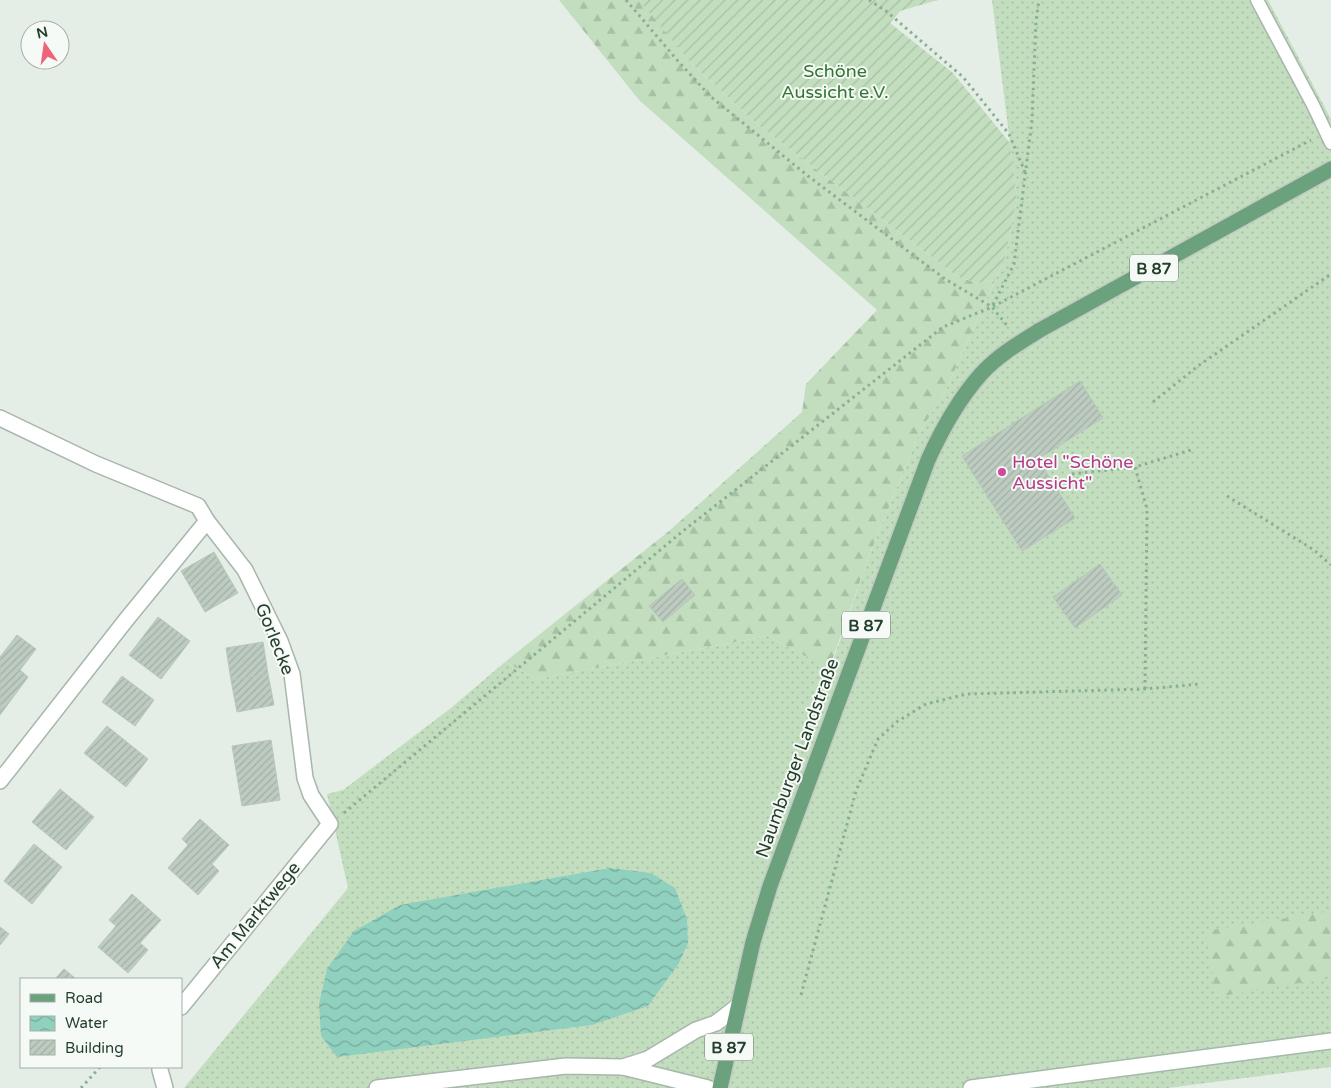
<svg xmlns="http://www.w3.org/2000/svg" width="1331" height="1088" viewBox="0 0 1331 1088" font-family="'Varela Round',sans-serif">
<defs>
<pattern id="grass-dots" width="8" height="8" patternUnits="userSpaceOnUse" patternTransform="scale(1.25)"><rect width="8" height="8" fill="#c3debf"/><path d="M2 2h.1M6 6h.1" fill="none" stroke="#a7c0a4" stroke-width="1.8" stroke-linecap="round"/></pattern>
<pattern id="forest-firs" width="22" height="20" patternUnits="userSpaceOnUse" patternTransform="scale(1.25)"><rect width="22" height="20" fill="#c3debf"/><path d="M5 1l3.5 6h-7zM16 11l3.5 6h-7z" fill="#a7c0a4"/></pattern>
<pattern id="garden-furrows" width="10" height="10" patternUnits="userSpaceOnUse" patternTransform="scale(1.25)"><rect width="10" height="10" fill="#c3debf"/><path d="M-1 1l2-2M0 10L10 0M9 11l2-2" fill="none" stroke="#a7c0a4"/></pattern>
<pattern id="water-waves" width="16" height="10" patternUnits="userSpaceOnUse" patternTransform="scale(1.25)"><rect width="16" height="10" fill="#90d0bf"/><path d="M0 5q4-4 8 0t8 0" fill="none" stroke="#75aa9c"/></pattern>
<pattern id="building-hatch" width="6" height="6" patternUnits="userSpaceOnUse" patternTransform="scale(1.25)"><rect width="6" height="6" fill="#bdcbc0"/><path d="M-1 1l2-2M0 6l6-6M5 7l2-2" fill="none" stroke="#a2afa5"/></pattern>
</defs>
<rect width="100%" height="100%" fill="#e5eee6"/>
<polygon fill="url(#grass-dots)" points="992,0 1268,0 1331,119 1331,1067 1168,1088 184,1088 348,888 327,794 343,790 451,708 505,662 537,679 768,636 830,669 869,556 920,431 945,392 1005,258 1017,199"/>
<g fill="url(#forest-firs)">
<polygon points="559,0 641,0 689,61 758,125 958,277 978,283 995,280 945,392 920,431 869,556 829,669 768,636 537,679 505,662 669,531 802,412 806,384 877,310 639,100"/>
<polygon points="1331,911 1331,978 1216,997 1206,931"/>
</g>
<polygon fill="url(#garden-furrows)" points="639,0 938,0 900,11 890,23 953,73 1010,143 1017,199 1005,258 995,280 978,283 958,277 758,125 689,61"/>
<polygon fill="url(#water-waves)" points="610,868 651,873 675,888 687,919 688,943 679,963 648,1006 592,1025 337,1057 321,1036 319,1004 327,969 354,931 400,905"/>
<g fill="url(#building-hatch)" stroke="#b7c7ba">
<polygon points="1080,381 1103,418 1038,459 1075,518 1022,551 962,456"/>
<polygon points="214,552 238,593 205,612 181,571"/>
<polygon points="1100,564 1122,595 1075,628 1053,597"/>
<polygon points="682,579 695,595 663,622 649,606"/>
<polygon points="158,617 190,641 161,679 129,655"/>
<polygon points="17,635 36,649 20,670 28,677 0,715 0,657"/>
<polygon points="263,642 268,674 231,680 226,648"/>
<polygon points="268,674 274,705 237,712 231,680"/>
<polygon points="122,676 154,700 135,726 102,702"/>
<polygon points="107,726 148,759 126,787 84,753"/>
<polygon points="271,740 280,800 242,806 232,746"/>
<polygon points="60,789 94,817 66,850 32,822"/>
<polygon points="200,819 229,845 212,864 219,871 198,895 168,868 188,845 182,839"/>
<polygon points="34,844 62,867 32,904 4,881"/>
<polygon points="132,894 161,920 140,943 148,950 128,973 98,947 116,926 109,920"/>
<polygon points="0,927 9,934 0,945"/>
<polygon points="64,969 76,979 55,979"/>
</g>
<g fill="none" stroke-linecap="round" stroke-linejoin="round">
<defs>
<polyline id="lane" points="1257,0 1313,105 1331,143"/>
<g id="street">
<polyline points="0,418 96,464 198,506 207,521 245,570 280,641 292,674 305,778 311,795 330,824 181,1007"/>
<polyline points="0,781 126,620 207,521"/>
<polyline points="160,1067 160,1070 165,1088"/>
<polyline points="623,1067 648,1059 696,1030 716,1023 738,1006"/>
<polyline points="377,1088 566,1066 623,1067 708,1088"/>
</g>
<polyline id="secondary" points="971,1088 1331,1041"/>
<path id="primary" d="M720,1088l33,-146 17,-56 158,-426c14,-31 30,-60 53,-86 16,-18 38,-31 59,-44l291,-161"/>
</defs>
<use href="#lane" stroke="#a8b6ab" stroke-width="15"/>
<use href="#street" stroke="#a8b6ab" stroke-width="18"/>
<use href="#secondary" stroke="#a4b9a9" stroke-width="18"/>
<use href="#primary" stroke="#c2c9c4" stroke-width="18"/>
<g stroke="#87b092" stroke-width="3" stroke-dasharray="2.5 4" stroke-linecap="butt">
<polyline points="626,0 678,61 710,96 808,176 945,279 992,307 1009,328"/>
<polyline points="869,0 886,11 963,77 1009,134 1025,172"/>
<polyline points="993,305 1014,264 1032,120 1036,21 1039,0"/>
<polyline points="1153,402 1198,366 1331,274"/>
<polyline points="1072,474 1135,467"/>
<polyline points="1227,496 1314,550 1331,565"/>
<polyline points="1145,689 1147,509 1135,467 1191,450"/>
<polyline points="344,813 683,531 943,327 992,307 1311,140"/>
<polyline points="801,995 856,791 878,739 898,721 926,704 967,694 1145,689 1200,684"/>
<polyline points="81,1088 100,1067"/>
</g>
<use href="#lane" stroke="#fff" stroke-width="12"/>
<use href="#street" stroke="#fff" stroke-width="15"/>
<use href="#secondary" stroke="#fff" stroke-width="15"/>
<use href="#primary" stroke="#6ba17d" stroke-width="15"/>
</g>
<circle fill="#d1479c" stroke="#f6faf6" stroke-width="2" cx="1002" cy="472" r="5"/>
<g text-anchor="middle" stroke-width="4" stroke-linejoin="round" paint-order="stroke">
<g fill="#f6faf6" stroke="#647769" stroke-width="1">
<rect x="1130" y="254.5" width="48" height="27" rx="4"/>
<rect x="842" y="611.5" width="48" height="27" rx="4"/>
<rect x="705" y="1033.5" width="48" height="27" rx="4"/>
</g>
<g font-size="16" font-weight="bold" fill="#253f2d">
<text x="1154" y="274">B 87</text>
<text x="866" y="631">B 87</text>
<text x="729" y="1053">B 87</text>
</g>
<g font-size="18" fill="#327530" stroke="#f6faf6">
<text x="835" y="77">Schöne<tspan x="835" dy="21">Aussicht e.V.</tspan></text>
</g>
<g font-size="18" fill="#b23c85" stroke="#f6faf6" text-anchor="start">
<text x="1012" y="468">Hotel "Schöne<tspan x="1012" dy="21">Aussicht"</tspan></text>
</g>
<g font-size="18" fill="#253f2d" stroke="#f6faf6">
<text transform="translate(275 639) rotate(68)" y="6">Gorlecke</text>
<text transform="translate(797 758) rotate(-70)" y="6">Naumburger Landstraße</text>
<text transform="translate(255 915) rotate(-51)" y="6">Am Marktwege</text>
</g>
</g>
<rect x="20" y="978" width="162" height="90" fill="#f6faf6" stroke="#a2afa6"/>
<rect x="30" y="994" width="25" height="8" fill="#6ba17d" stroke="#a2afa6"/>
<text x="65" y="1003" font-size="15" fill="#253f2d">Road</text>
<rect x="30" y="1016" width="25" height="15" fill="url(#water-waves)" stroke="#a2afa6"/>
<text x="65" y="1028" font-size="15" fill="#253f2d">Water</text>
<rect x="30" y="1040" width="25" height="15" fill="url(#building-hatch)" stroke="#a2afa6"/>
<text x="65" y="1053" font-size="15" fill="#253f2d">Building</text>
<g transform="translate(45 45) rotate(347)"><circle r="24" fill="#f6faf6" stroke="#a2afa6"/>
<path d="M0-4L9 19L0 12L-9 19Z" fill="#ed647b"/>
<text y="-8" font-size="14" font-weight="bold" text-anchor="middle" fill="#253f2d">N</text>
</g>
</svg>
